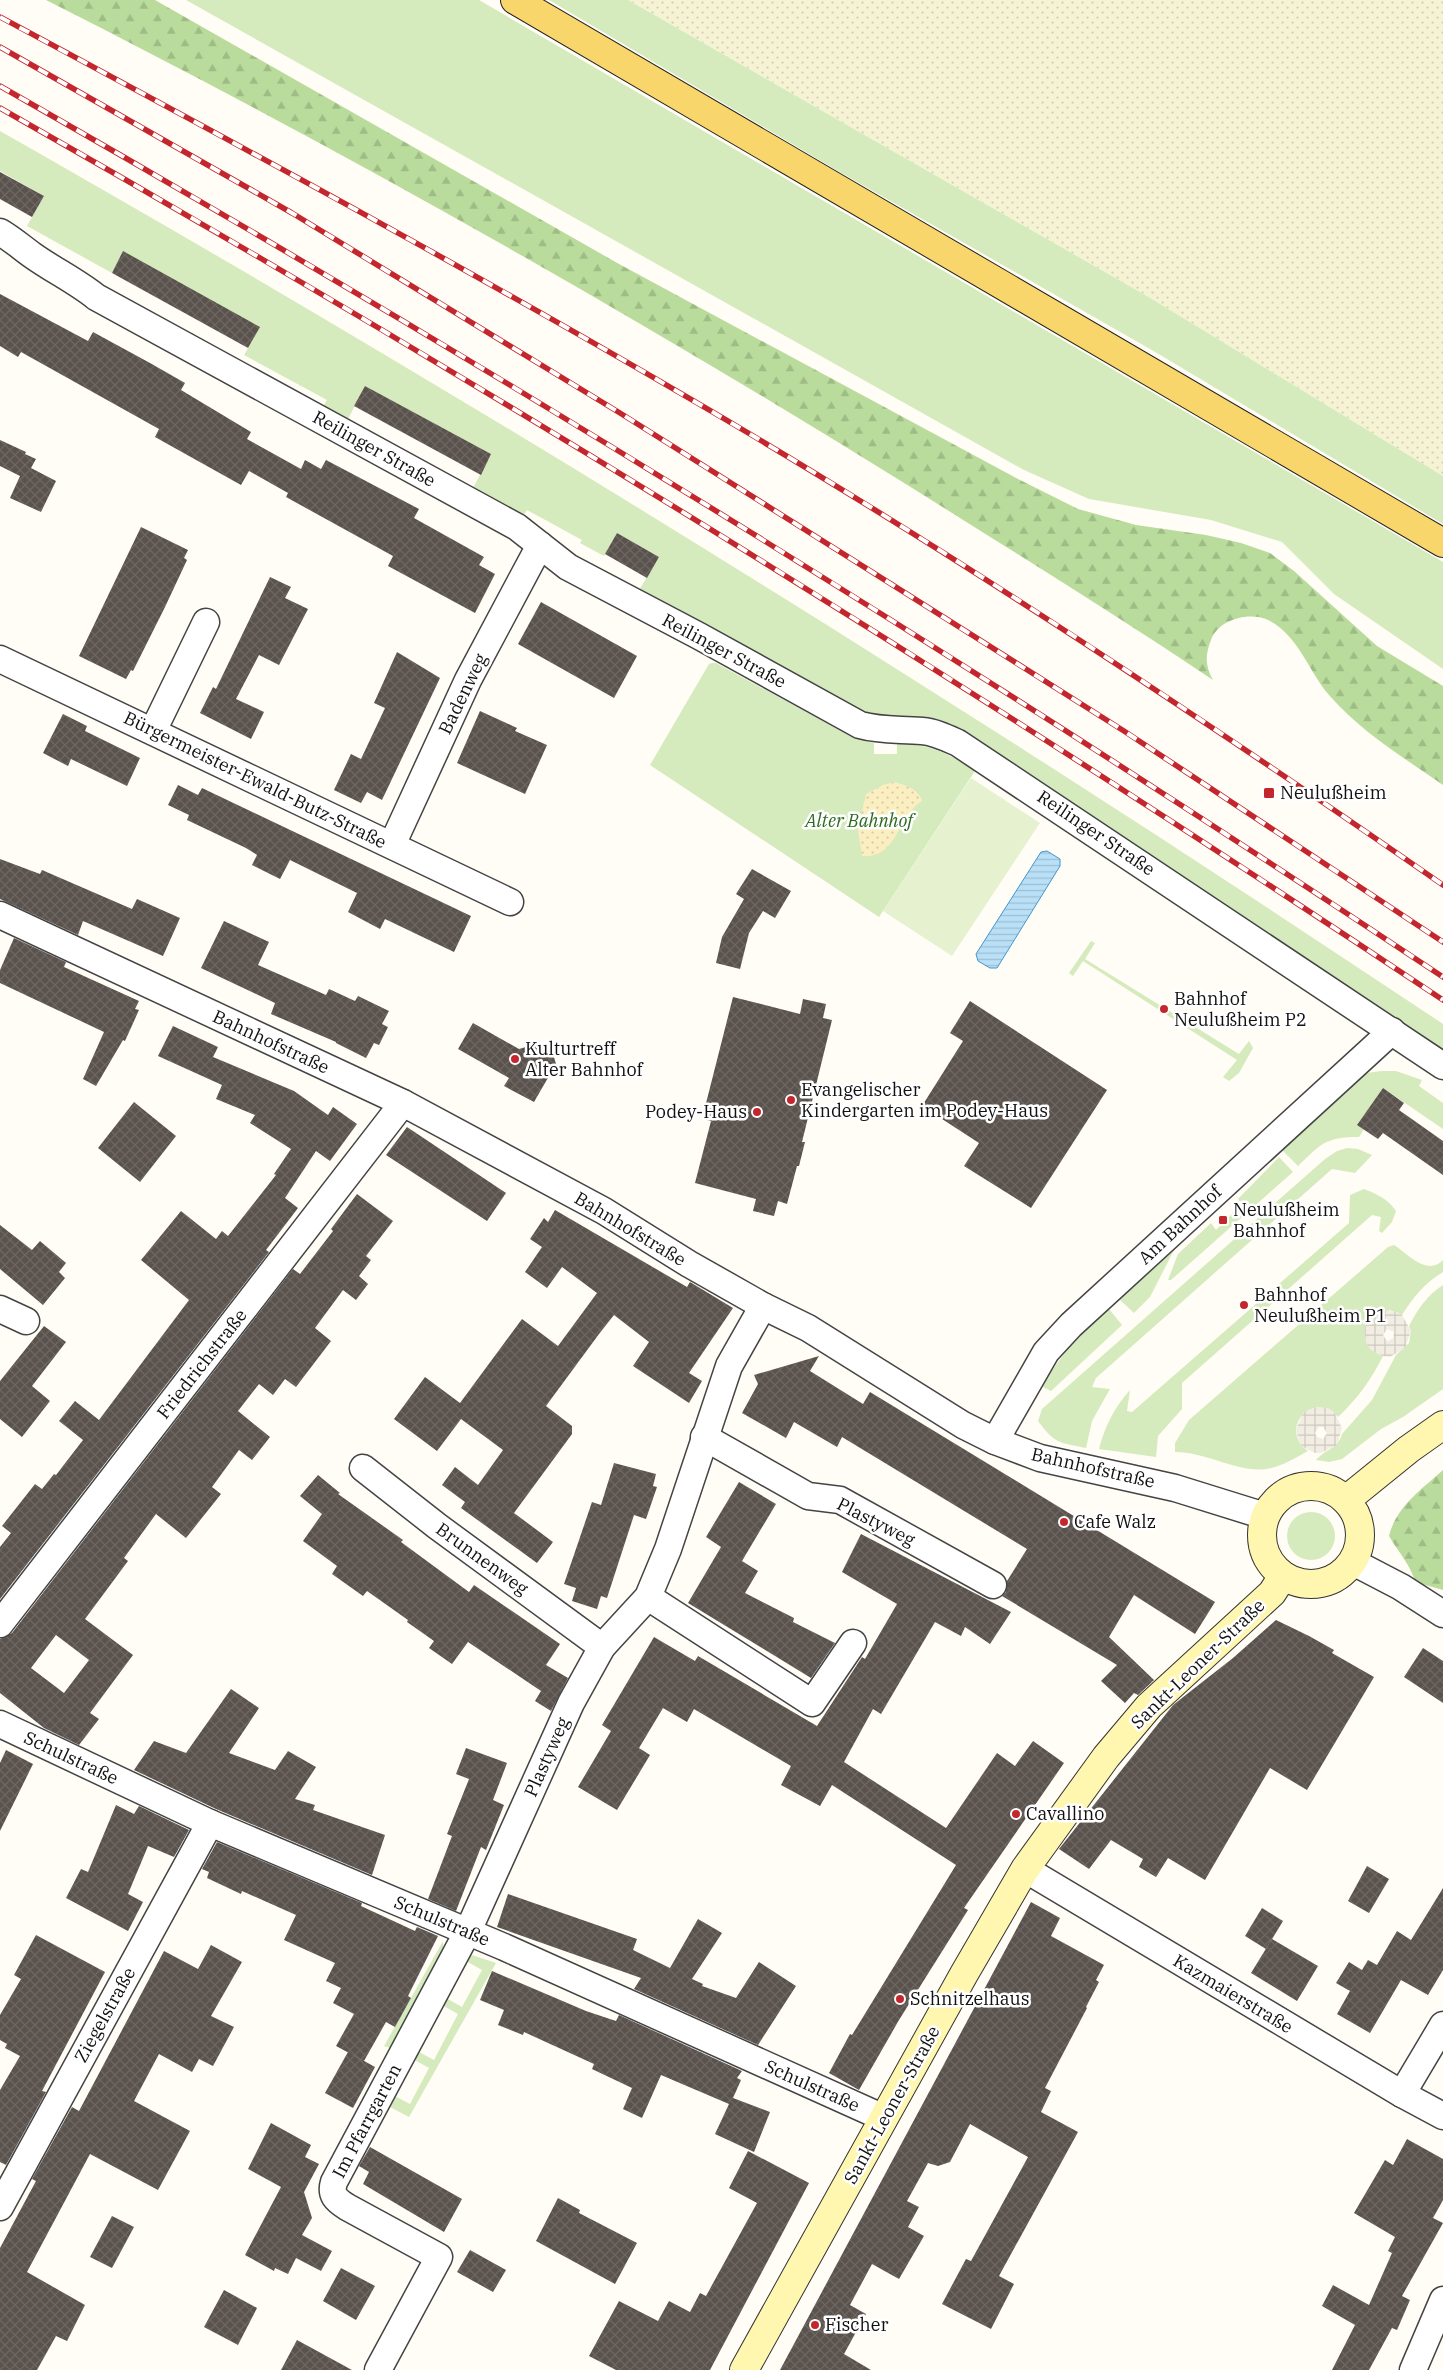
<svg xmlns="http://www.w3.org/2000/svg" width="1443" height="2370" viewBox="0 0 1443 2370" font-family="'IBM Plex Serif',serif">
<defs>
<pattern id="farmland-dots" width="8" height="8" patternUnits="userSpaceOnUse" patternTransform="scale(1.25)"><rect width="8" height="8" fill="#f6f3d4"/><path d="M2 2h.1M6 6h.1" fill="none" stroke="#d2cfb5" stroke-width="1.8" stroke-linecap="round"/></pattern>
<pattern id="forest-firs" width="22" height="20" patternUnits="userSpaceOnUse" patternTransform="scale(1.25)"><rect width="22" height="20" fill="#b9dc9c"/><path d="M5 1l3.5 6h-7zM16 11l3.5 6h-7z" fill="#9ebc85"/></pattern>
<pattern id="sand-dots" width="8" height="8" patternUnits="userSpaceOnUse" patternTransform="scale(1.25)"><rect width="8" height="8" fill="#fbeec1"/><path d="M2 2h.1M6 6h.1" fill="none" stroke="#d6cba5" stroke-width="1.8" stroke-linecap="round"/></pattern>
<pattern id="plaza-grid" width="8" height="8" patternUnits="userSpaceOnUse" patternTransform="scale(1.25)"><rect width="8" height="8" fill="#f1ede2"/><path d="M0 4h8M4 0v8" fill="none" stroke="#cecac1"/></pattern>
<pattern id="water-rules" width="6" height="5" patternUnits="userSpaceOnUse" patternTransform="scale(1.25)"><rect width="6" height="5" fill="#b9e0f7"/><path d="M0 2.5h6" fill="none" stroke="#9ebfd3"/></pattern>
<pattern id="building-cross-hatch" width="8" height="8" patternUnits="userSpaceOnUse" patternTransform="scale(1.25)"><rect width="8" height="8" fill="#5a524d"/><path d="M0 0l8 8M0 8l8-8" fill="none" stroke="#6d6662"/></pattern>
</defs>
<rect width="100%" height="100%" fill="#fffdf5"/>
<polygon fill="url(#farmland-dots)" points="628,0 1443,0 1443,476 1147,296"/>
<g fill="#d5ebbd">
<polygon points="186,0 479,0 1443,562 1443,669 1334,594 1282,542 1211,520 1089,499 1024,470"/>
<polygon points="549,0 628,0 1147,296 1443,476 1443,524 1157,353 838,171"/>
<path d="M0,131c492,279 973,579 1443,893v27l-455,-302 -118,-32 -232,-125 21,-35 -42,-24 -13,23 -24,-13 2,-3 -55,-30 -4,6 -50,-28 18,-34 -126,-68 -18,35 -25,-13 5,-8 -83,-45 10,-17 -131,-86 -11,21 -85,-47 17,-30 -44,-25z"/>
<path d="M712,663h4l134,73 24,7v11h23v-10c34,0 51,9 78,27l-96,146 -229,-152 59,-101z"/>
<polygon points="1091,941 1095,943 1085,959 1239,1054 1249,1041 1253,1048 1239,1073 1229,1081 1223,1077 1237,1060 1083,961 1073,976 1069,973"/>
<path d="M1381,1071h15l26,9 -3,6 24,17v26l-60,-41 -25,36 6,5 -5,8c-34,0 -38,7 -61,29l-18,-18 76,-68 11,-7z"/>
<path d="M1347,1148l11,1 14,6 -17,18 -23,-4 -236,209 -4,9 18,2 -18,32 -6,27c-28,-6 -31,-4 -48,-27l4,-12 283,-250 12,-8z"/>
<polygon points="1279,1157 1293,1172 1171,1280 1168,1280 1178,1254 1211,1223 1216,1230 1242,1204 1238,1199"/>
<path d="M1364,1189c13,5 24,10 32,22l-4,11 -10,11 -3,-2 2,-14 -9,-2 -190,168v26l-24,27 -2,21 -57,-8c6,-23 15,-41 31,-59l-3,21 5,1 217,-189 1,-28z"/>
<path d="M1394,1245c13,8 33,32 49,15v12c-19,12 -29,24 -41,43l-12,-5 -26,23c2,11 8,19 19,23 -12,24 -25,42 -45,61 -24,-28 -61,12 -30,34 -13,7 -27,16 -42,18 -27,4 -60,-17 -91,-17v-9l14,-23 199,-173z"/>
<polygon points="1174,1250 1150,1297 1134,1313 1119,1299"/>
<path d="M1443,1285v104l-40,28 -22,12 -39,30 -13,3 -13,-2c8,-10 22,-11 26,-26l30,-34 24,-45 13,-12 2,-12 -2,-5c9,-17 18,-31 34,-41z"/>
<polygon points="1109,1309 1122,1325 1051,1391 1041,1386 1071,1344"/>
<circle cx="1311" cy="1536" r="24"/>
<polygon points="443,1941 443,1950 390,2048 384,2046"/>
<polygon points="472,1955 496,1963 409,2117 388,2106 393,2095 410,2104 429,2068 413,2059 417,2051 434,2060 458,2014 442,2005 446,1998 462,2007 482,1970 466,1961"/>
</g>
<g fill="url(#forest-firs)">
<path d="M46,0h109l464,264 399,215 60,30 58,16 70,10 35,8 29,10 24,18 83,75 66,40v99c-40,-28 -82,-53 -114,-90 -20,-23 -32,-63 -63,-76 -19,-7 -48,1 -55,21 -6,15 -6,26 2,40 -100,-67 -202,-130 -304,-194 -280,-174 -568,-337 -863,-486z"/>
<path d="M1443,1470v120l-28,-8c-4,-17 -17,-30 -26,-46 7,-29 32,-46 54,-66z"/>
</g>
<path fill="url(#sand-dots)" d="M894,782c11,3 25,7 28,19 -25,15 -24,58 -60,55l-4,-26 8,-36 17,-9z"/>
<polygon fill="#e6f2cf" points="971,778 1040,823 952,956 883,911"/>
<g fill="url(#plaza-grid)" fill-rule="evenodd">
<path d="M1384,1310l13,2 5,3 9,16 -6,17 -15,9 -7,-1 -12,-6 -4,-5 -3,-12 1,-7 7,-10zM1387,1329l7,3 -1,6 -3,2 -3,1 -4,-6z"/>
<path d="M1316,1407l12,1 6,4 8,16 -5,17 -16,8h-6l-12,-6 -4,-5 -3,-13 8,-17zM1319,1427h4l4,6 -4,6 -6,-2 -2,-4z"/>
</g>
<polygon fill="url(#water-rules)" stroke="#3f96cf" points="1047,851 1060,859 1060,866 997,968 990,968 978,961 976,954 1041,852"/>
<g fill="url(#building-cross-hatch)" fill-rule="evenodd">
<polygon points="0,172 44,196 32,217 0,199"/>
<polygon points="123,251 260,327 248,348 112,273"/>
<polygon points="0,294 88,341 93,332 150,363 185,383 181,390 251,432 247,439 301,469 305,460 321,469 326,460 419,509 414,518 484,557 479,565 495,574 475,613 388,566 393,556 286,497 288,493 249,471 241,485 155,437 159,429 21,352 18,357 0,346"/>
<polygon points="365,386 491,454 481,475 354,406"/>
<polygon points="0,440 26,452 25,454 36,459 31,468 56,481 41,512 10,498 20,476 0,466"/>
<polygon points="141,527 188,550 184,558 187,560 165,607 133,671 131,670 126,679 79,656"/>
<polygon points="617,533 659,557 647,578 605,554"/>
<polygon points="270,577 291,587 285,598 308,609 279,665 259,655 236,699 264,712 251,739 200,713 213,687 216,689"/>
<polygon points="541,602 637,656 614,698 518,644"/>
<polygon points="397,652 440,678 382,800 367,792 361,803 334,790 351,754 361,759 385,708 374,703"/>
<polygon points="480,711 517,728 515,731 547,745 525,794 457,763"/>
<polygon points="63,714 87,726 85,731 140,758 127,786 71,759 68,766 43,753"/>
<polygon points="178,785 198,795 202,788 471,916 454,952 385,919 380,929 348,912 357,893 290,860 280,879 252,865 257,855 246,848 187,820 189,815 168,805"/>
<polygon points="0,859 40,874 42,870 132,909 137,899 180,918 163,956 83,921 78,935 0,899"/>
<polygon points="752,869 791,891 775,918 763,911 749,933 740,969 716,963 722,937 744,899 736,894"/>
<polygon points="224,921 269,942 258,965 326,995 329,989 355,1001 358,996 389,1011 382,1024 388,1027 379,1045 374,1043 366,1058 336,1043 336,1042 271,1014 275,1003 201,968"/>
<polygon points="14,938 66,962 64,967 139,1001 135,1009 139,1010 125,1041 123,1040 96,1086 83,1079 104,1032 0,983 0,970"/>
<polygon points="733,997 800,1014 803,999 826,1004 823,1018 832,1020 802,1142 805,1142 799,1166 797,1166 787,1204 778,1201 774,1216 753,1211 756,1199 695,1183 711,1121 702,1119"/>
<polygon points="970,1001 1107,1090 1031,1208 964,1166 979,1143 922,1106 963,1041 950,1033"/>
<polygon points="473,1023 519,1049 536,1044 553,1054 556,1064 534,1102 504,1086 509,1078 458,1049"/>
<polygon points="173,1026 218,1047 213,1057 294,1091 328,1115 333,1107 357,1124 330,1161 316,1151 285,1198 298,1208 266,1250 269,1252 0,1599 0,1547 11,1533 2,1526 35,1484 42,1489 54,1474 56,1475 83,1440 59,1421 75,1401 99,1420 189,1300 141,1260 181,1211 216,1239 222,1231 228,1236 276,1175 274,1174 291,1149 250,1123 255,1115 216,1099 222,1085 158,1056"/>
<polygon points="1383,1088 1404,1103 1399,1110 1443,1141 1443,1175 1383,1133 1378,1139 1357,1125"/>
<polygon points="134,1102 176,1136 140,1182 98,1148"/>
<polygon points="407,1127 506,1193 487,1221 386,1155"/>
<path d="M357,1194l36,27 -27,35 5,4 -12,16 9,8 -12,16 -13,-10 -28,38 16,13 -35,46 -11,-8 -12,16 -14,-11 -21,27 32,26 -18,23 -13,-10 -27,37 9,7 -35,44 -30,-24 -32,44 4,3 -43,58 48,36 -43,58 9,6 -20,26 -35,-17 -44,-35v-54l12,-6 281,-364 7,5 33,-43 -2,-2zM56,1635l33,25 -25,33 -33,-25z"/>
<polygon points="555,1210 687,1287 690,1282 733,1308 689,1373 702,1381 689,1403 633,1366 649,1342 614,1315 599,1334 546,1406 572,1426 572,1434 514,1513 553,1542 537,1563 461,1508 465,1502 442,1485 455,1467 478,1485 503,1450 461,1419 437,1451 394,1419 425,1377 460,1403 522,1319 558,1346 597,1293 562,1267 547,1288 525,1272 542,1247 530,1239 544,1218 548,1222"/>
<polygon points="0,1225 32,1250 40,1241 66,1263 59,1272 65,1278 43,1305 0,1269"/>
<polygon points="44,1326 66,1342 32,1386 50,1401 22,1437 0,1419 0,1381"/>
<polygon points="819,1356 810,1371 863,1404 870,1392 1215,1602 1195,1634 1134,1595 1109,1637 1154,1680 1138,1695 1134,1693 1125,1703 1101,1681 1117,1665 1002,1596 1006,1592 1007,1581 1027,1549 842,1437 837,1447 794,1422 786,1438 742,1413 758,1384 754,1375"/>
<polygon points="614,1463 656,1474 653,1486 657,1487 646,1519 634,1515 607,1598 601,1596 597,1609 572,1601 576,1588 564,1584 592,1502 601,1505"/>
<polygon points="318,1475 340,1493 338,1494 403,1540 401,1542 469,1592 474,1585 560,1644 546,1665 568,1678 551,1711 535,1701 541,1691 468,1642 452,1664 429,1648 434,1641 407,1622 408,1620 367,1591 363,1596 332,1574 337,1566 303,1541 322,1514 300,1496"/>
<polygon points="739,1482 776,1504 742,1561 758,1571 745,1593 794,1618 793,1622 835,1643 811,1678 688,1603 721,1547 706,1537"/>
<polygon points="861,1534 1011,1612 990,1644 965,1627 961,1636 935,1622 881,1714 873,1709 844,1762 946,1828 997,1753 1015,1766 1033,1741 1064,1763 964,1908 968,1910 899,2020 859,2090 829,2073 850,2034 852,2035 956,1865 832,1785 820,1806 781,1785 791,1766 694,1709 687,1722 663,1708 639,1748 650,1755 617,1810 578,1787 611,1731 602,1725 654,1637 695,1661 698,1656 817,1726 862,1657 865,1659 897,1604 842,1572"/>
<polygon points="1276,1620 1309,1636 1334,1650 1332,1653 1374,1677 1307,1790 1270,1768 1205,1880 1168,1858 1156,1877 1139,1867 1143,1859 1111,1840 1089,1869 1059,1849 1173,1705 1233,1658"/>
<polygon points="1423,1648 1443,1661 1443,1703 1404,1677"/>
<polygon points="231,1689 259,1708 229,1753 275,1770 288,1751 316,1767 295,1799 315,1805 313,1810 385,1835 372,1875 216,1809 134,1770 154,1741 186,1753"/>
<polygon points="466,1748 507,1763 493,1800 504,1805 486,1850 481,1847 456,1911 428,1899 452,1836 447,1834 469,1779 456,1774"/>
<polygon points="6,1750 33,1764 0,1831 0,1763"/>
<polygon points="116,1805 134,1814 139,1806 189,1830 174,1857 148,1846 128,1894 143,1902 128,1931 66,1898 81,1869 88,1872"/>
<polygon points="217,1842 362,1903 361,1906 415,1931 417,1927 438,1936 408,1996 411,1998 395,2027 386,2022 364,2061 336,2046 354,2014 333,2003 341,1988 326,1981 335,1963 284,1940 296,1915 242,1891 241,1894 207,1878 209,1872 202,1869"/>
<polygon points="1367,1866 1389,1879 1369,1913 1348,1901"/>
<polygon points="1443,1888 1443,1970 1428,1995 1401,1980 1370,2033 1337,2014 1350,1991 1336,1983 1349,1962 1362,1970 1368,1960 1377,1965 1397,1931 1411,1940"/>
<polygon points="508,1894 637,1939 633,1950 670,1968 698,1919 722,1933 692,1979 703,1984 702,1986 736,1998 759,1962 796,1986 758,2045 634,1989 641,1978 497,1927"/>
<polygon points="1031,1902 1060,1918 1051,1936 1104,1965 1096,1980 1099,1982 1086,2007 1087,2008 1045,2088 1051,2091 1041,2112 1078,2132 999,2276 1014,2284 991,2329 942,2304 966,2259 971,2261 1028,2157 970,2124 950,2162 938,2166 928,2163 907,2201 919,2207 908,2227 924,2236 899,2279 872,2264 850,2305 866,2314 844,2354 871,2370 780,2370"/>
<polygon points="1262,1908 1283,1921 1266,1949 1245,1936"/>
<polygon points="36,1935 105,1972 42,2091 46,2092 6,2165 0,2162 0,2090 20,2056 5,2048 7,2044 0,2040 0,2015 21,1979 14,1975"/>
<polygon points="1272,1939 1318,1966 1297,2001 1251,1973"/>
<polygon points="211,1945 242,1962 211,2016 234,2027 213,2066 199,2059 192,2072 159,2054 134,2101 190,2131 158,2190 90,2154 27,2272 85,2305 67,2341 56,2336 37,2370 0,2370 0,2248 36,2181 32,2179 72,2107 79,2111 164,1951 198,1969"/>
<polygon points="492,1971 586,2011 616,2021 619,2015 742,2071 737,2078 741,2080 733,2098 770,2112 754,2152 715,2134 729,2104 661,2075 642,2118 623,2109 632,2088 592,2069 594,2064 524,2032 523,2035 498,2025 504,2010 480,2000"/>
<polygon points="348,2052 375,2067 353,2108 325,2093"/>
<polygon points="271,2123 311,2145 305,2157 319,2164 304,2192 312,2218 302,2235 332,2251 321,2271 296,2258 288,2274 275,2268 274,2271 245,2255 281,2187 248,2169"/>
<polygon points="1407,2139 1443,2159 1443,2200 1433,2218 1443,2223 1402,2296 1410,2300 1397,2330 1392,2328 1369,2370 1332,2370 1355,2325 1322,2306 1333,2285 1369,2305 1392,2253 1388,2251 1395,2237 1354,2213 1385,2160 1393,2165"/>
<polygon points="370,2147 462,2199 444,2232 363,2184 369,2172 359,2166"/>
<polygon points="748,2151 809,2183 710,2370 616,2370 589,2356 619,2301 658,2321 669,2301 690,2312 700,2293 706,2296 757,2203 729,2188"/>
<polygon points="558,2198 580,2210 579,2213 637,2243 615,2284 536,2241"/>
<polygon points="112,2216 134,2227 112,2268 90,2257"/>
<polygon points="470,2250 506,2270 493,2292 457,2272"/>
<polygon points="341,2268 375,2286 356,2320 323,2301"/>
<polygon points="224,2290 257,2308 238,2345 204,2327"/>
<polygon points="297,2340 352,2370 281,2370"/>
</g>
<g fill="none" stroke-linecap="round" stroke-linejoin="round">
<defs>
<g id="street">
<path d="M0,232c12,7 21,15 32,23 21,15 44,26 64,42l421,230 51,40 131,69 161,89c21,6 40,4 62,6 13,1 25,7 36,12l485,323"/>
<polyline points="0,659 510,902"/>
<polyline points="153,731 206,622"/>
<polyline points="392,845 468,680 540,545"/>
<polyline points="0,915 403,1103 604,1211 689,1264 763,1306 808,1328 963,1425 995,1441 1040,1458 1175,1488 1265,1516"/>
<polyline points="0,1309 26,1321"/>
<polyline points="704,1437 808,1496 840,1500 993,1585"/>
<polyline points="995,1441 1046,1352 1071,1325 1392,1031"/>
<polyline points="363,1468 437,1526 602,1647"/>
<polyline points="1353,1562 1401,1587 1443,1614"/>
<polyline points="648,1597 812,1703 853,1643"/>
<polyline points="0,1624 403,1103"/>
<polyline points="0,1724 210,1823 504,1947 884,2118"/>
<polyline points="1025,1869 1402,2094 1443,2116"/>
<polyline points="1402,2094 1443,2025"/>
<polyline points="0,2207 210,1823"/>
<path d="M378,2370l61,-113 -92,-50c-11,-7 -17,-12 -13,-25l134,-251 103,-228 31,-56 46,-50 20,-48 61,-183 34,-60"/>
<polyline points="1413,2370 1443,2300"/>
</g>
<g id="secondary">
<circle cx="1311" cy="1535" r="49"/>
<polyline points="1346,1500 1409,1449 1443,1425"/>
<polyline points="744,2370 964,1974 1025,1869 1106,1757 1149,1706 1272,1593 1283,1576"/>
</g>
<polyline id="primary" points="515,0 1443,543"/>
</defs>
<use href="#street" stroke="#444" stroke-width="29"/>
<use href="#secondary" stroke="#333" stroke-width="30"/>
<use href="#primary" stroke="#222" stroke-width="30"/>
<use href="#street" stroke="#fff" stroke-width="26"/>
<use href="#secondary" stroke="#fff6b0" stroke-width="28"/>
<use href="#primary" stroke="#f9d66b" stroke-width="28"/>
<defs>
<g id="rail">
<path d="M0,17c254,136 507,273 755,420 235,140 463,292 688,448"/>
<polyline points="0,47 292,213 620,413 1124,731 1443,942"/>
<path d="M0,86c492,280 972,578 1443,891"/>
<path d="M0,108c492,279 972,578 1443,892"/>
</g>
</defs>
<use href="#rail" stroke="#c4262e" stroke-width="5.5"/>
<use href="#rail" stroke="#fff" stroke-width="4" stroke-dasharray="11" stroke-linecap="butt"/>
</g>
<g fill="#c4262e" stroke="#fff" stroke-width="2">
<rect x="1263" y="787" width="12" height="12" rx="2.5"/>
<circle cx="1164" cy="1009" r="5"/>
<circle cx="515" cy="1059" r="5"/>
<circle cx="791" cy="1100" r="5"/>
<circle cx="757" cy="1112" r="5"/>
<rect x="1218" y="1215" width="10" height="10" rx="2.5"/>
<circle cx="1244" cy="1305" r="5"/>
<circle cx="1064" cy="1522" r="5"/>
<circle cx="1016" cy="1814" r="5"/>
<circle cx="900" cy="1999" r="5"/>
<circle cx="815" cy="2325" r="5"/>
</g>
<g text-anchor="middle" stroke-width="5" stroke-linejoin="round" paint-order="stroke">
<g font-size="18" fill="#111" stroke="#fff">
<text transform="translate(374 449) rotate(29)" y="6">Reilinger Straße</text>
<text transform="translate(724 651) rotate(28)" y="6">Reilinger Straße</text>
<text transform="translate(463 694) rotate(-64)" y="6">Badenweg</text>
<text transform="translate(255 780) rotate(26)" y="6">Bürgermeister-Ewald-Butz-Straße</text>
<text transform="translate(1096 833) rotate(34)" y="6">Reilinger Straße</text>
<text transform="translate(271 1042) rotate(25)" y="6">Bahnhofstraße</text>
<text transform="translate(1180 1225) rotate(-43)" y="6">Am Bahnhof</text>
<text transform="translate(630 1229) rotate(31)" y="6">Bahnhofstraße</text>
<text transform="translate(202 1364) rotate(-52)" y="6">Friedrichstraße</text>
<text transform="translate(1093 1468) rotate(13)" y="6">Bahnhofstraße</text>
<text transform="translate(876 1522) rotate(27)" y="6">Plastyweg</text>
<text transform="translate(482 1559) rotate(36)" y="6">Brunnenweg</text>
<text transform="translate(1198 1664) rotate(-44)" y="6">Sankt-Leoner-Straße</text>
<text transform="translate(547 1757) rotate(-66)" y="6">Plastyweg</text>
<text transform="translate(71 1758) rotate(25)" y="6">Schulstraße</text>
<text transform="translate(442 1921) rotate(23)" y="6">Schulstraße</text>
<text transform="translate(1233 1994) rotate(31)" y="6">Kazmaierstraße</text>
<text transform="translate(105 2015) rotate(-61)" y="6">Ziegelstraße</text>
<text transform="translate(812 2086) rotate(24)" y="6">Schulstraße</text>
<text transform="translate(892 2105) rotate(-61)" y="6">Sankt-Leoner-Straße</text>
<text transform="translate(367 2121) rotate(-62)" y="6">Im Pfarrgarten</text>
</g>
<g font-size="18" fill="#111" stroke="#fff" text-anchor="start">
<text x="1280" y="799">Neulußheim</text>
<text x="1174" y="1005">Bahnhof<tspan x="1174" dy="21">Neulußheim P2</tspan></text>
<text x="525" y="1055">Kulturtreff<tspan x="525" dy="21">Alter Bahnhof</tspan></text>
<text x="801" y="1096">Evangelischer<tspan x="801" dy="21">Kindergarten im Podey-Haus</tspan></text>
<text x="747" y="1118" text-anchor="end">Podey-Haus</text>
<text x="1233" y="1216">Neulußheim<tspan x="1233" dy="21">Bahnhof</tspan></text>
<text x="1254" y="1301">Bahnhof<tspan x="1254" dy="21">Neulußheim P1</tspan></text>
<text x="1074" y="1528">Cafe Walz</text>
<text x="1026" y="1820">Cavallino</text>
<text x="910" y="2005">Schnitzelhaus</text>
<text x="825" y="2331">Fischer</text>
</g>
<g font-size="18" font-style="italic" fill="#2f6b1f" stroke="#fff">
<text x="859" y="827">Alter Bahnhof</text>
</g>
</g>
</svg>
